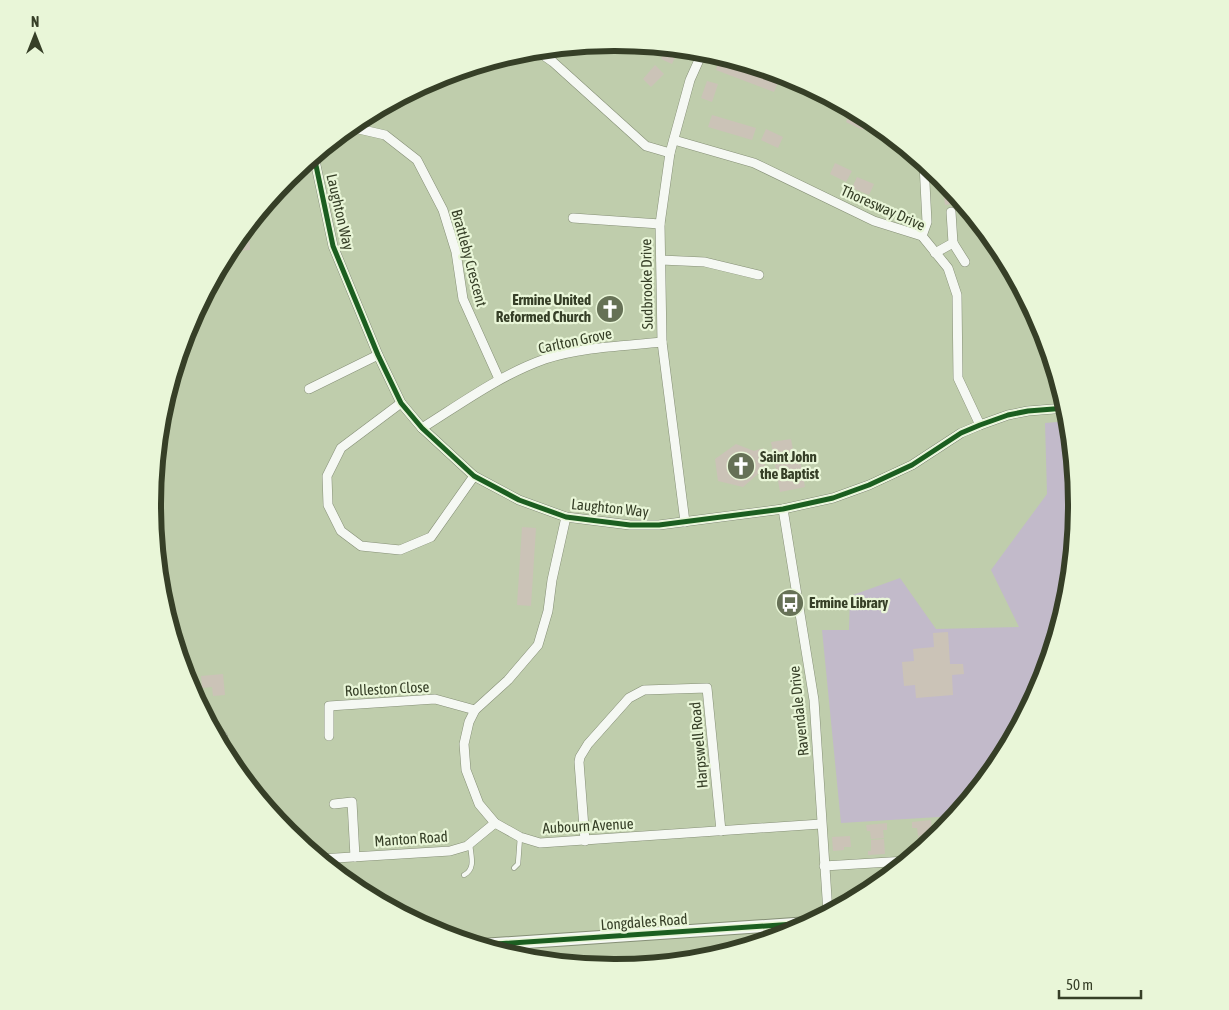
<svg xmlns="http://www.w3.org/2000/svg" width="1229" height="1010" viewBox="0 0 1229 1010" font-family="'Asap Condensed',sans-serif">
<rect width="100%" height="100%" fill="#bfcdac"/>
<polygon fill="#c2baca" points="1069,421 1077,505 1068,596 1042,682 999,762 955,816 841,823 822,630 849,630 850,596 900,578 936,629 1019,627 991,570 1047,494 1045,423"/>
<g fill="#cbc3b7">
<polygon points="666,48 679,49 672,64 661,59"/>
<polygon points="719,59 779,80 774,92 716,70"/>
<polygon points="655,65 664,74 651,87 643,79"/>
<polygon points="707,81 718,84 712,102 701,98"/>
<polygon points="851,111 868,119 863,130 846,122"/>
<polygon points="712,115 756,128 752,140 708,127"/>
<polygon points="874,122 890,135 889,138 871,134"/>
<polygon points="766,129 783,137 778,148 761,140"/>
<polygon points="835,163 852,171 846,182 830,174"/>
<polygon points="857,177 874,184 869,195 852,188"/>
<polygon points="949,187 960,200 960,203 945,205 943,188"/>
<polygon points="249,225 250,250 234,251 234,243"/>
<polygon points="791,439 794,455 799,454 805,487 780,492 771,442"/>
<polygon points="736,444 754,451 763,448 766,475 759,473 743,487 718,481 715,459"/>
<polygon points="522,527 536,528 531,606 517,605"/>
<polygon points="948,632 950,664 963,664 964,674 952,675 953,695 916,698 915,685 904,686 902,662 914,661 913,649 934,647 933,633"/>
<polygon points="223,674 225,695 213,696 212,687 202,688 201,676"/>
<polygon points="931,820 932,835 918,836 917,828 912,828 912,822"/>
<polygon points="887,823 887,830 883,830 884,838 871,839 870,831 867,831 866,825"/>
<polygon points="850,836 851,847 844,847 844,850 833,851 832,837"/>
<polygon points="933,836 933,839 919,851 918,837"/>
<polygon points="884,839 885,854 868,855 868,851 871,851 871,840"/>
<polygon points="885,878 871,890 870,890 870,888 872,888 872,879"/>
</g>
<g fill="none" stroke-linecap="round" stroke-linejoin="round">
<defs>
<g id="lane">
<polyline points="514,868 518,864 520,837"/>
<path d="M464,875c12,-6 7,-19 6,-31"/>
</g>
<g id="street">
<polyline points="536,50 553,62 646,146 670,153"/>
<polyline points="350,127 385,135 417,160 443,210 456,252 463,299 499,379"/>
<polyline points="674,140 754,163 874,221 922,236 948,268 957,295 958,378 980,425"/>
<polyline points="314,156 333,246 378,355 401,403 422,428 474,476 519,500 566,517 630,525 659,525 783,509 833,498 869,485 912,465 961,433 980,425 1008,415 1028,411 1066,408"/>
<polyline points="573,218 660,224"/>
<polyline points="922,236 927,222 924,164"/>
<polyline points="953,243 965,262"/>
<polyline points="935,253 953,243 951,212"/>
<polyline points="661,260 705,262 759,275"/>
<polyline points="309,389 378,355"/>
<polyline points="401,403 341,448 327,476 328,505 341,531 361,546 400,550 431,537 474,476"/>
<path d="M422,428c40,-25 78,-53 123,-69 36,-12 79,-13 117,-17"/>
<polyline points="783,509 814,700 828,913"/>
<polyline points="566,517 552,580 548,611 538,645 508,680 475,710 469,722 464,744 466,770 479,804 495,823 520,837 540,843 821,824"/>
<polyline points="685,522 662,342 660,224 670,153 690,80 703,51"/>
<polyline points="215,727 223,737 224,750"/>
<polyline points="329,736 329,706 435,699 475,710"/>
<polyline points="334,804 352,802 355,857"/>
<polyline points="585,841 579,762 580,757 588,744 629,698 644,690 707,688 721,831"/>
<polyline points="320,859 450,851 467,846 495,823"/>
<polyline points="824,866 906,861"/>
</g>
<polyline id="secondary" points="481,945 809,923"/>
</defs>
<use href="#lane" stroke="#858f76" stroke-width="5.5"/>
<use href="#street" stroke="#858f76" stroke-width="10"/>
<use href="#secondary" stroke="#858f76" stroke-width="14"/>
<use href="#lane" stroke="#f5f8f3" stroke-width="4.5"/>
<use href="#street" stroke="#f5f8f3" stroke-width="9"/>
<use href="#secondary" stroke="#f5f8f3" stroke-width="12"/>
<defs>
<g id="cycleway">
<polyline points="314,156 333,246 378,355 401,403 422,428 474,476 519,500 566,517 630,525 659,525 783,509 833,498 869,485 912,465 961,433 980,425 1008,415 1028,411 1066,408"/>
<polyline points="481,945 809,923"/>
</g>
</defs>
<use href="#cycleway" stroke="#e9f6d8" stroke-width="8"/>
<use href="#cycleway" stroke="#1b5e20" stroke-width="5"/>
</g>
<defs>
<symbol id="church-disc" viewBox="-11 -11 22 22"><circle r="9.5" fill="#667156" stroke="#e9f6d8"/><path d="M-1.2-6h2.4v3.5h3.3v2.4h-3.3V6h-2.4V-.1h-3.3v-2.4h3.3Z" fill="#fff"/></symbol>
<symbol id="bus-disc" viewBox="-11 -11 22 22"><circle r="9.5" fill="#667156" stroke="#e9f6d8"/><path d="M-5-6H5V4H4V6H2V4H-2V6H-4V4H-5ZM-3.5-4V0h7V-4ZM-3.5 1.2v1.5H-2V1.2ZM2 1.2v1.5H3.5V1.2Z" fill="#fff"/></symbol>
</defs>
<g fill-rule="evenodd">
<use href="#church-disc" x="594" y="293" width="32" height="32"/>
<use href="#church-disc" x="725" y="450" width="32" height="32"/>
<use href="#bus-disc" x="774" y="587" width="32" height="32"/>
</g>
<g text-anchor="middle" stroke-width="4.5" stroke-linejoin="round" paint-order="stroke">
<g font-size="15" fill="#363f27" stroke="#e9f6d8">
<text transform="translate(883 208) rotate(24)" y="5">Thoresway Drive</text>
<text transform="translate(340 212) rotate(77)" y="5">Laughton Way</text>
<text transform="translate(469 258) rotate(75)" y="5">Brattleby Crescent</text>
<text transform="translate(647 284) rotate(-91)" y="5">Sudbrooke Drive</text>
<text transform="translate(575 341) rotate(-12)" y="5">Carlton Grove</text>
<text transform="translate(610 508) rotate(6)" y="5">Laughton Way</text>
<text transform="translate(387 689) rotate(-3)" y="5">Rolleston Close</text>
<text transform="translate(799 711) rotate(-96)" y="5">Ravendale Drive</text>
<text transform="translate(699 745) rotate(-95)" y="5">Harpswell Road</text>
<text transform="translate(588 826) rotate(-3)" y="5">Aubourn Avenue</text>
<text transform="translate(411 839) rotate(-4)" y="5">Manton Road</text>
<text transform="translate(644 922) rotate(-4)" y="5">Longdales Road</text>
</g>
<g font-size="15" font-weight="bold" fill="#363f27" stroke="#e9f6d8" text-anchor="start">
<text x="591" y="305" text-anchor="end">Ermine United<tspan x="591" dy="17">Reformed Church</tspan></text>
<text x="760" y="462">Saint John<tspan x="760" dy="17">the Baptist</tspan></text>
<text x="809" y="608">Ermine Library</text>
</g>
</g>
<path d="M0 0H1229V1010H0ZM614 51H615A453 453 0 0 1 1068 504V506A453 453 0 0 1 615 959H614A453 453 0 0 1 161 506V504A453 453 0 0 1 614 51Z" fill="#e9f6d8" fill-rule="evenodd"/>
<path fill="none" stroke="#363f27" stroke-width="6" d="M614 51H615A453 453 0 0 1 1068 504V506A453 453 0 0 1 615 959H614A453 453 0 0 1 161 506V504A453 453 0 0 1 614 51Z"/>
<g transform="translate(35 35)" stroke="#e9f6d8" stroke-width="4" paint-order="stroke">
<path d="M0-4L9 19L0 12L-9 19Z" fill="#363f27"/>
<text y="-8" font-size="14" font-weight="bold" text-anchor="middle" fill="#363f27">N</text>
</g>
<path d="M1059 990v8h82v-8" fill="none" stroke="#363f27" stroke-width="2.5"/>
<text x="1066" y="990" font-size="15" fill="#363f27" stroke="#e9f6d8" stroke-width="4" paint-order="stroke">50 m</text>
</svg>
